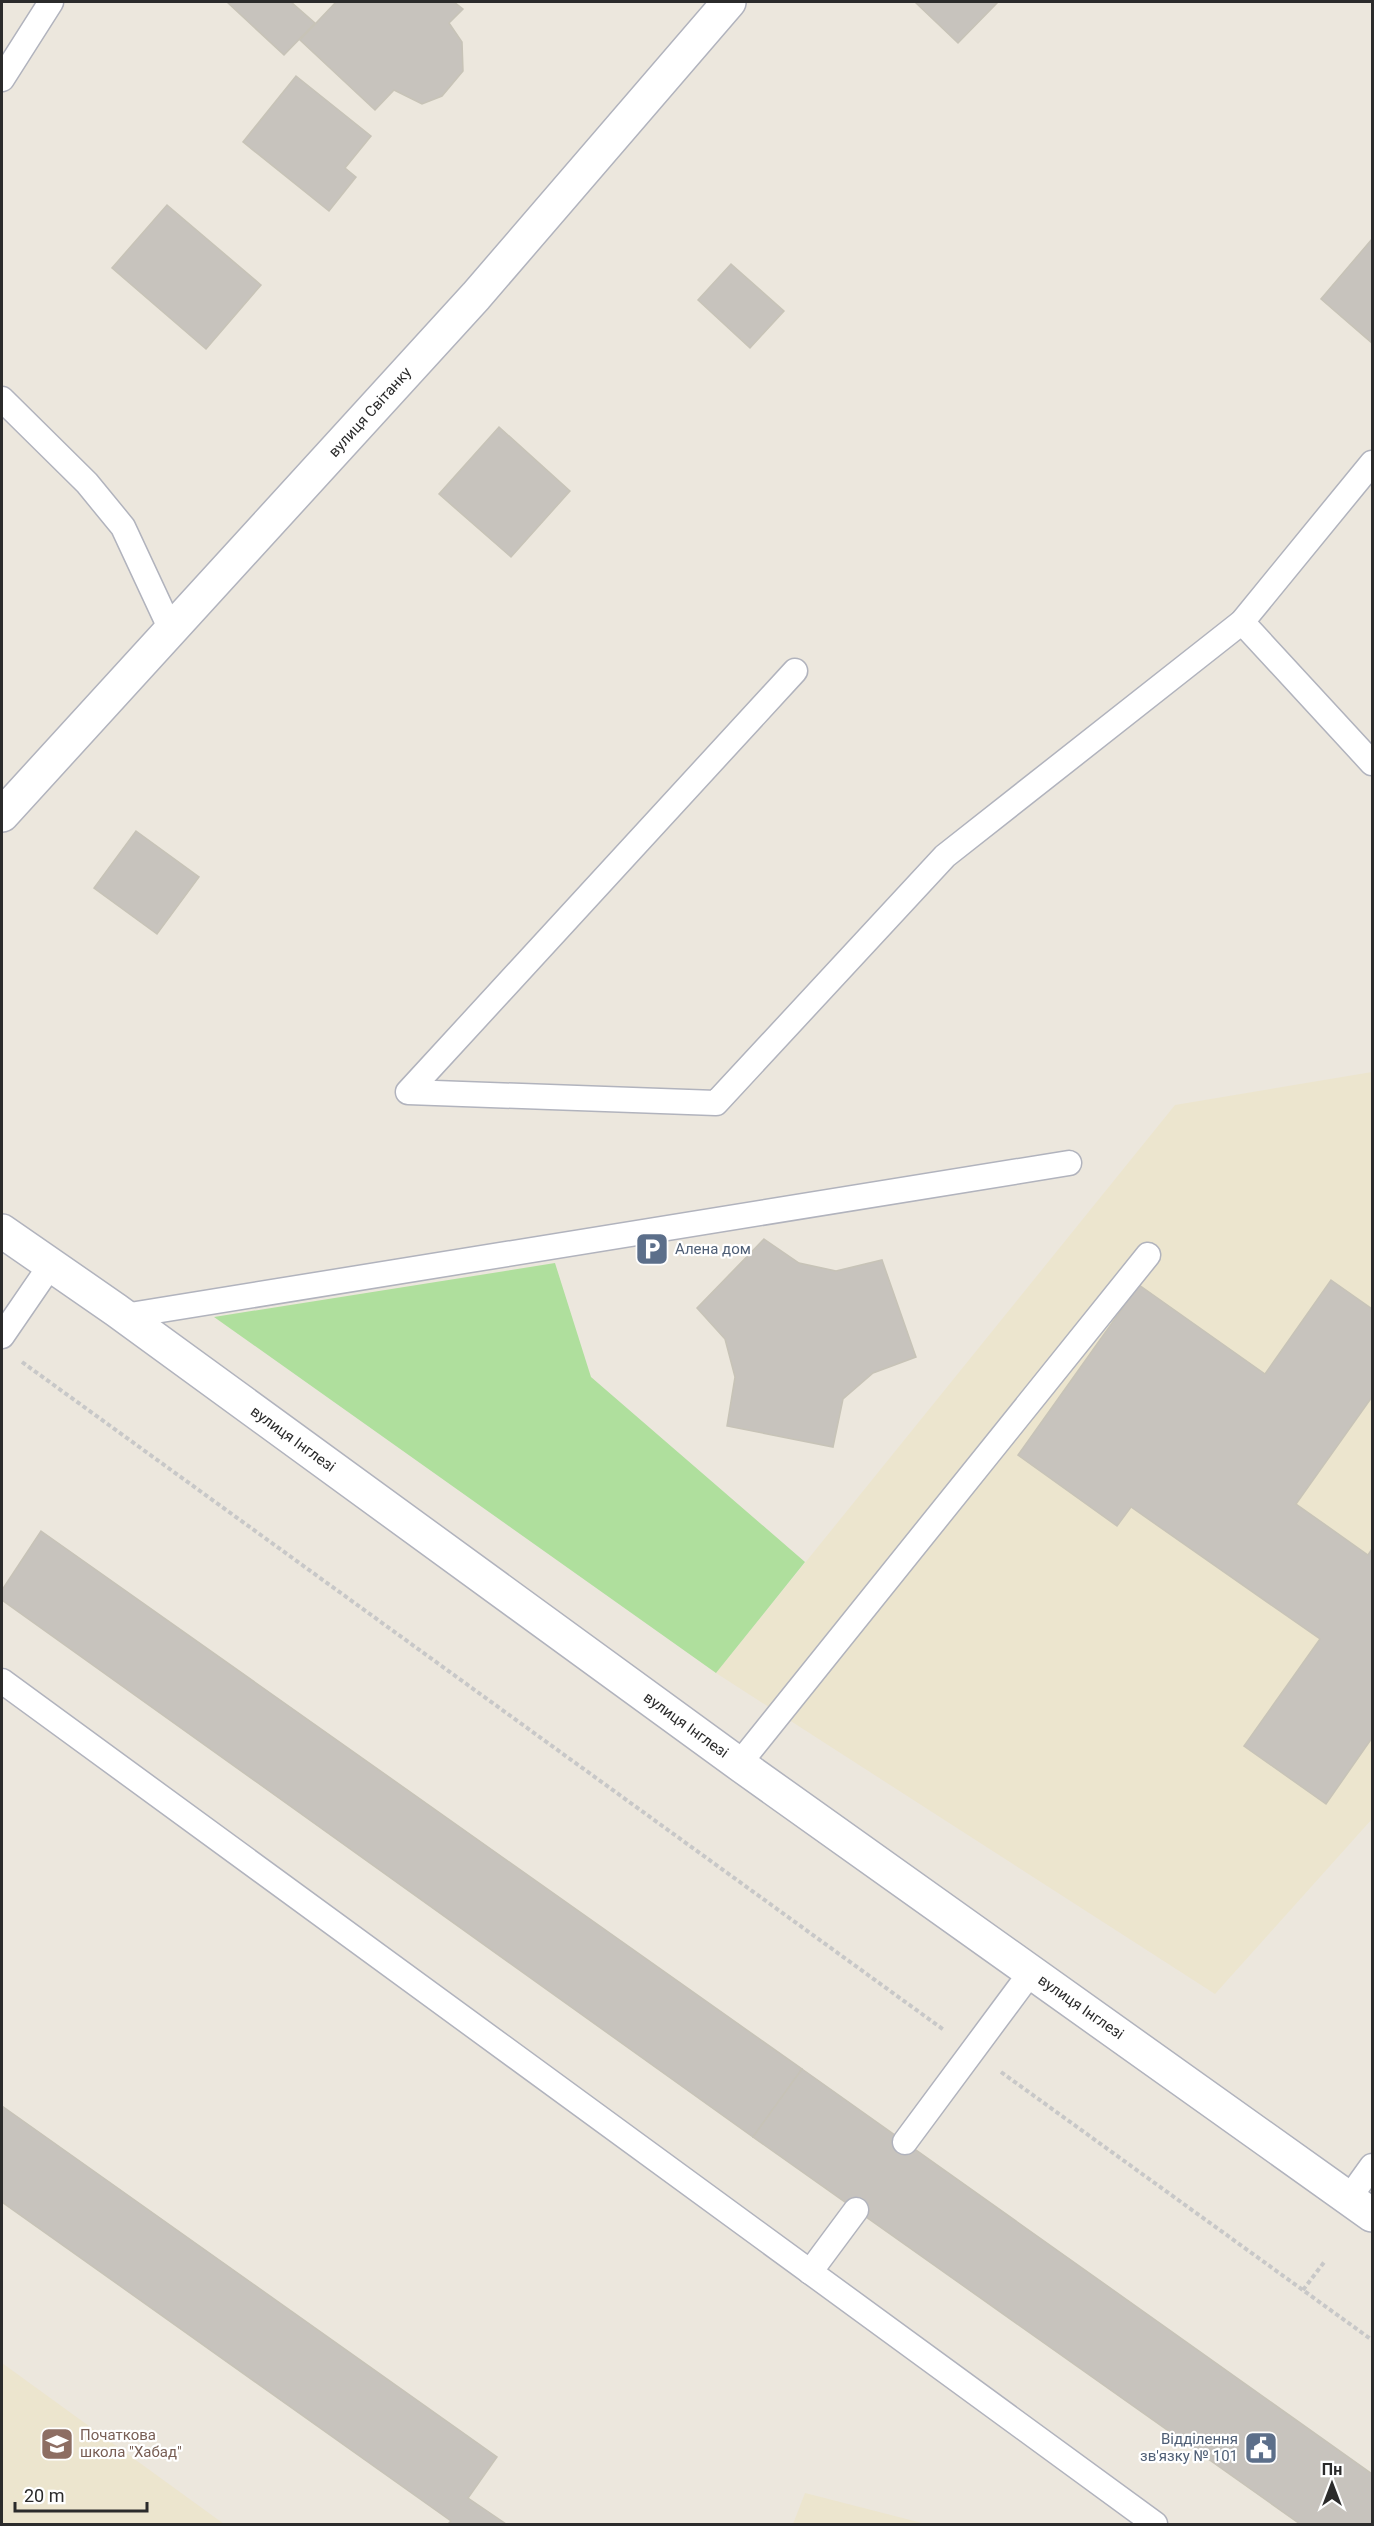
<svg xmlns="http://www.w3.org/2000/svg" width="1374" height="2526" viewBox="0 0 1374 2526" font-family="Roboto,sans-serif">
<rect width="100%" height="100%" fill="#ece7dd"/>
<g fill="#ece5ce">
<polygon points="1372,1072 1372,1819 1215,1994 716,1673 1175,1105"/>
<polygon points="2,2363 224,2524 2,2524"/>
<polygon points="805,2493 926,2524 793,2524"/>
</g>
<polygon fill="#afdf9d" points="555,1263 591,1377 805,1562 716,1673 214,1317"/>
<g fill="#c7c3bd" stroke="#c7c3b7" stroke-width="1.5">
<polygon points="227,2 291,2 315,23 284,55"/>
<polygon points="336,2 454,2 463,9 449,23 462,42 463,71 442,96 422,104 394,90 375,110 300,40"/>
<polygon points="915,2 998,2 958,43"/>
<polygon points="296,76 371,136 345,168 356,177 329,211 243,142"/>
<polygon points="167,205 261,285 206,349 112,268"/>
<polygon points="1372,239 1372,343 1321,299"/>
<polygon points="731,264 784,311 750,348 698,300"/>
<polygon points="499,427 570,491 511,557 439,494"/>
<polygon points="136,831 199,877 157,934 94,888"/>
<polygon points="764,1239 799,1263 836,1271 882,1260 916,1357 873,1373 843,1399 833,1447 727,1426 735,1377 725,1339 697,1308"/>
<polygon points="1331,1280 1372,1309 1372,1397 1296,1504 1368,1555 1372,1549 1372,1738 1326,1804 1244,1746 1320,1639 1131,1507 1117,1526 1018,1455 1139,1285 1265,1374"/>
<polygon points="41,1531 802,2069 753,2137 2,1600 2,1590"/>
<polygon points="802,2069 1372,2474 1372,2524 1300,2524 753,2137"/>
<polygon points="2,2106 497,2457 468,2498 506,2524 448,2524 451,2521 2,2202"/>
</g>
<g fill="none" stroke-linecap="round" stroke-linejoin="round">
<defs>
<g id="service">
<polyline points="2,79 51,2"/>
<polyline points="2,399 87,483 123,527 171,630"/>
<polyline points="1242,622 1372,763"/>
<polyline points="795,671 408,1092 716,1103 945,856 1242,622 1372,463"/>
<polyline points="124,1316 1069,1163"/>
<polyline points="2,1336 50,1266"/>
<polyline points="2,1681 1155,2524"/>
<polyline points="739,1764 1148,1255"/>
<polyline points="905,2142 1031,1972"/>
<polyline points="1349,2198 1372,2166"/>
<polyline points="810,2272 856,2210"/>
</g>
<polyline id="minor" points="2,815 476,296 729,2"/>
<polyline id="secondary" points="2,1231 116,1310 739,1764 1372,2215"/>
</defs>
<use href="#service" stroke="#b1b3bd" stroke-width="27"/>
<use href="#minor" stroke="#b1b3bd" stroke-width="36"/>
<use href="#secondary" stroke="#b1b3bd" stroke-width="36"/>
<g stroke="#c8c8c8" stroke-width="4" stroke-dasharray="4.5 3" stroke-linecap="butt">
<polyline points="22,1362 944,2030"/>
<polyline points="1001,2072 1372,2340"/>
<polyline points="1303,2290 1325,2261"/>
</g>
<use href="#service" stroke="#fff" stroke-width="24"/>
<use href="#minor" stroke="#fff" stroke-width="33"/>
<use href="#secondary" stroke="#fff" stroke-width="33"/>
</g>
<defs>
<symbol id="parking-square" viewBox="-11 -11 22 22"><rect x="-9" y="-9" width="18" height="18" rx="4" fill="#5c6f8a" stroke="#fff"/><path d="M-3.5-5.5H1a3.5 3.5 0 0 1 0 7H-1V5.5H-3.5ZM-1-3.4V-.6H.8a1.4 1.4 0 0 0 0-2.8Z" fill="#fff"/></symbol>
<symbol id="school-square" viewBox="-11 -11 22 22"><rect x="-9" y="-9" width="18" height="18" rx="4" fill="#8d6e63" stroke="#fff"/><path d="M0-5L7-2L0 1L-7-2ZM-4 1L0 2.5L4 1V4Q0 6-4 4Z" fill="#fff"/></symbol>
<symbol id="civic-square" viewBox="-11 -11 22 22"><rect x="-9" y="-9" width="18" height="18" rx="4" fill="#5c6f8a" stroke="#fff"/><path d="M-.6-6.5H3V-4.5H.6V-3L4-1V1h2V6H-6V1h2V-1L-.6-3ZM-1.2 2.5V6h2.4V2.5Z" fill="#fff"/></symbol>
</defs>
<g fill-rule="evenodd">
<use href="#parking-square" x="633" y="1230" width="38" height="38"/>
<use href="#school-square" x="38" y="2425" width="38" height="38"/>
<use href="#civic-square" x="1242" y="2429" width="38" height="38"/>
</g>
<g text-anchor="middle" stroke-width="4.5" stroke-linejoin="round" paint-order="stroke">
<g font-size="15" fill="#2b2b2b" stroke="#fff">
<text transform="translate(370 412) rotate(-48)" y="5">вулиця Світанку</text>
<text transform="translate(293 1439) rotate(36)" y="5">вулиця Інглезі</text>
<text transform="translate(686 1725) rotate(36)" y="5">вулиця Інглезі</text>
<text transform="translate(1081 2007) rotate(35)" y="5">вулиця Інглезі</text>
</g>
<g font-size="15" fill="#4e5e75" stroke="#fff" text-anchor="start">
<text x="675" y="1254">Алена дом</text>
<text x="1238" y="2444" text-anchor="end">Відділення<tspan x="1238" dy="17">зв'язку № 101</tspan></text>
</g>
<g font-size="15" fill="#785e54" stroke="#fff" text-anchor="start">
<text x="80" y="2440">Початкова<tspan x="80" dy="17">школа "Хабад"</tspan></text>
</g>
</g>
<rect width="1374" height="2526" fill="none" stroke="#2b2b2b" stroke-width="6"/>
<g transform="translate(1332 2484)" stroke="#ffffff" stroke-width="4.5" paint-order="stroke">
<path d="M0-4.5L10 22L0 15L-10 22Z" fill="#2b2b2b"/>
<text y="-9" font-size="16" font-weight="bold" text-anchor="middle" fill="#2b2b2b">Пн</text>
</g>
<path d="M15 2502v9h132v-9" fill="none" stroke="#2b2b2b" stroke-width="3"/>
<text x="24" y="2502" font-size="18" fill="#2b2b2b" stroke="#ffffff" stroke-width="4.5" paint-order="stroke">20 m</text>
</svg>
